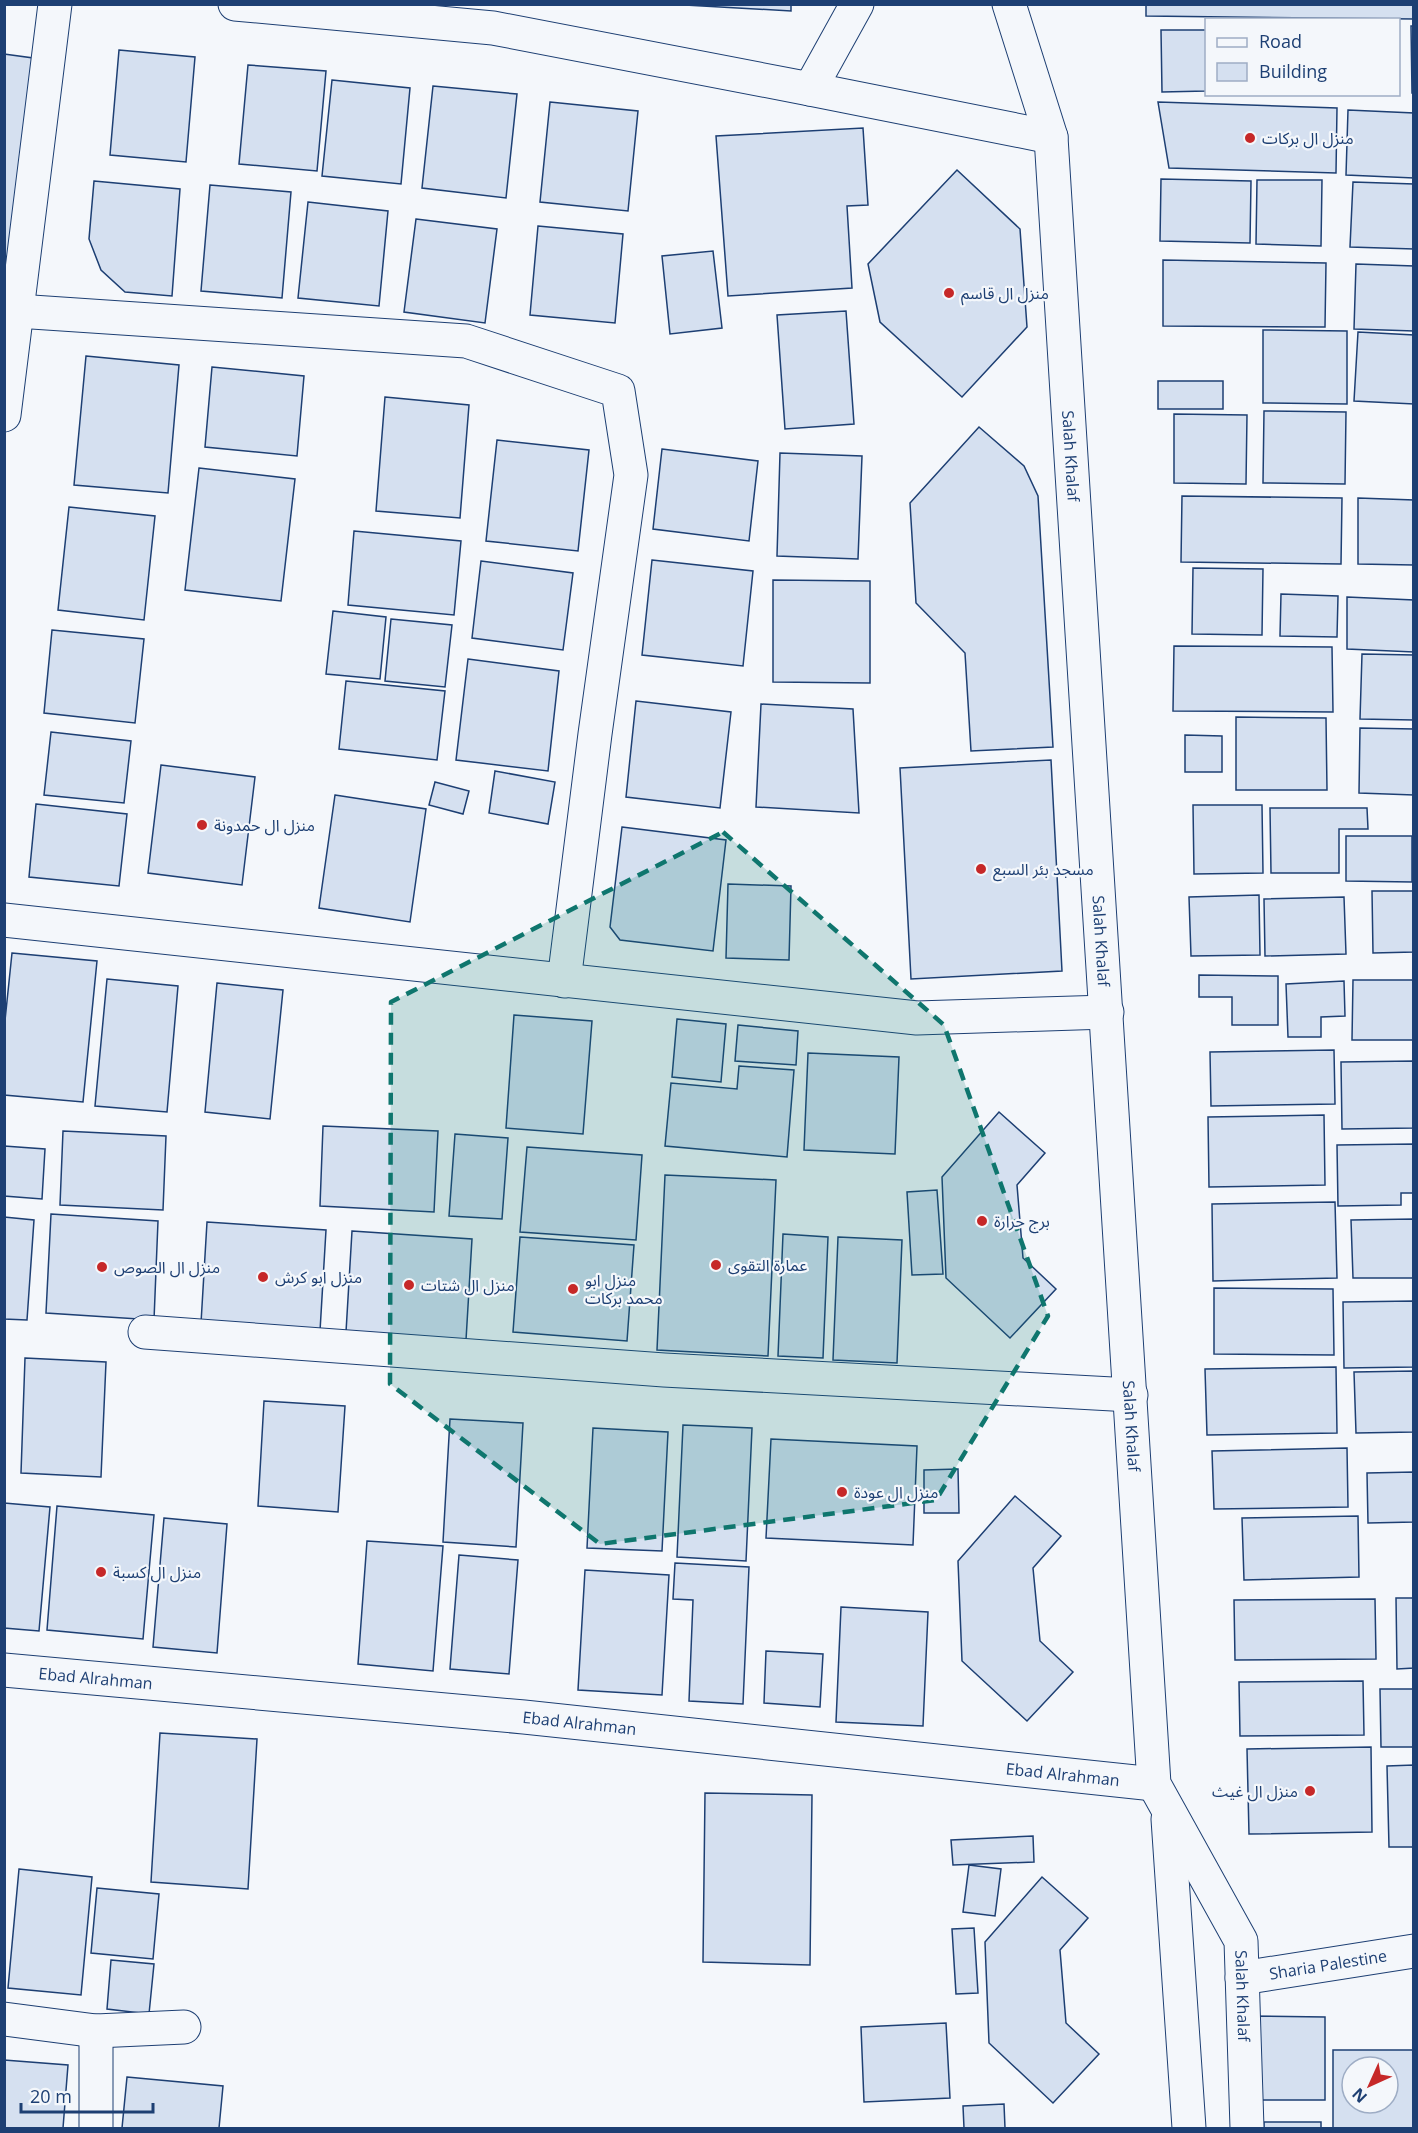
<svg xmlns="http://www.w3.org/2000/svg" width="1418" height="2133" viewBox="0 0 1418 2133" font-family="'Open Sans','Noto Sans Arabic',sans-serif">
<rect width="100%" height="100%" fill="#f4f7fb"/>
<g fill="#d5e0f0" stroke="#1d3f73" stroke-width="1.5" fill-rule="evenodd">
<polygon points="667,4 791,4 791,11"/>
<polygon points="1146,4 1414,4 1414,19 1146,16"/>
<polygon points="1411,26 1414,26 1414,93 1412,93"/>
<polygon points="1161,30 1206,30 1206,91 1162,92"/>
<polygon points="119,50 195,57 186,162 110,155"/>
<polygon points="4,54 33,58 9,257 4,256"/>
<polygon points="248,65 326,71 317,171 239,164"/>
<polygon points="332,80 410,88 401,184 322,176"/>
<polygon points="433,86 517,94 506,198 422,188"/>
<polygon points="550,102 638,111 628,211 540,202"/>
<polygon points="1158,102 1337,108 1336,173 1169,168"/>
<polygon points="1348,110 1414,113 1414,178 1346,175"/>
<polygon points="863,128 868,205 847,206 852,288 728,296 716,136"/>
<polygon points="957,170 1020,229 1027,327 962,397 880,322 868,264"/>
<polygon points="1161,179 1251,181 1250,243 1160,241"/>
<polygon points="1257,180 1322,180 1321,246 1256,244"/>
<polygon points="94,181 180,189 172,296 125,292 101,270 89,239"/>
<polygon points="1353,182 1414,184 1414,249 1350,247"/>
<polygon points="210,185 291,192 282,298 201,291"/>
<polygon points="308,202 388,211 379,306 298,298"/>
<polygon points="416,219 497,229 485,323 404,312"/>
<polygon points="538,226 623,234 615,323 530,315"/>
<polygon points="713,251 722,328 670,334 662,256"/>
<polygon points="1163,260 1326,263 1325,327 1163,326"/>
<polygon points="1356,264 1414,266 1414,331 1354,329"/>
<polygon points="846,311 854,424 785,429 777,315"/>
<polygon points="1263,330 1347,331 1347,404 1263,403"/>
<polygon points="1358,332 1414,335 1414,404 1354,401"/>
<polygon points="86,356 179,365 168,493 74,485"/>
<polygon points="212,367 304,376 297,456 205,447"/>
<rect x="1158" y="381" width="65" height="28"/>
<polygon points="385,397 469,405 460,518 376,511"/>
<polygon points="1264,411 1346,412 1345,484 1263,483"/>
<polygon points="1174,414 1247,415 1246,484 1174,483"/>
<polygon points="979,427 1024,466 1038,496 1053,747 971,751 965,653 916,603 910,503"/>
<polygon points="497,440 589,450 578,551 486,541"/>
<polygon points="662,449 758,461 749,541 653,529"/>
<polygon points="780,453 862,456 858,559 777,556"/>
<polygon points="199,468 295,479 281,601 185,590"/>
<polygon points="1182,496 1342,498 1341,564 1181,562"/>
<polygon points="1358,498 1414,500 1414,565 1358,564"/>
<polygon points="69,507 155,516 144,620 58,610"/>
<polygon points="354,531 461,541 454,615 348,605"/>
<polygon points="652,560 753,571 743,666 642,655"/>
<polygon points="481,561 573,573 563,650 472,638"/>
<polygon points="1193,568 1263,569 1262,635 1192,634"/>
<polygon points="773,580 870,581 870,683 773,682"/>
<polygon points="1281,594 1338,596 1337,637 1280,636"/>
<polygon points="1347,597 1414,600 1414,652 1347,649"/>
<polygon points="333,611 386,617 380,679 326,674"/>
<polygon points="391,619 452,625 445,687 385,681"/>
<polygon points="52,630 144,639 135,723 44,713"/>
<polygon points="1174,646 1332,647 1333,712 1173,711"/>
<polygon points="1362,654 1414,655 1414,720 1360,719"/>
<polygon points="468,659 559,671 548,771 456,760"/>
<polygon points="346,681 445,691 437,760 339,749"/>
<polygon points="636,701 731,712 720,808 626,797"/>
<polygon points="761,704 853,709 859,813 756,807"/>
<polygon points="1236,717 1326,718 1327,790 1236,790"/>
<polygon points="1360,728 1414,729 1414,795 1359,793"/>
<polygon points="51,732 131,741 124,803 44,795"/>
<polygon points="1185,735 1222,736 1222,772 1185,772"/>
<polygon points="1051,760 1062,971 911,979 900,768"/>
<polygon points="161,765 255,777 242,885 148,873"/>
<polygon points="495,771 555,782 548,824 489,813"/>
<polygon points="435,782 469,791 463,814 429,805"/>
<polygon points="335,795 426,809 410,922 319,908"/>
<polygon points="36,804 127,814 119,886 29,877"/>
<polygon points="1193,805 1262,805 1263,873 1194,874"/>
<polygon points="1270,808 1367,808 1368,829 1339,829 1339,873 1271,873"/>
<polygon points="622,827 726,840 713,951 620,940 610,927"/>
<polygon points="1346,836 1412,836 1412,882 1346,881"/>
<polygon points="728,884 791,886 789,960 726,958"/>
<polygon points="1372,891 1414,891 1414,952 1373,953"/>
<polygon points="1259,895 1260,955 1191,956 1189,897"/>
<polygon points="1344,897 1346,954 1265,956 1264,899"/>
<polygon points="12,953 97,961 83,1102 4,1095 4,1030"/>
<polygon points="1199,975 1278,976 1278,1025 1232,1025 1232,997 1199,997"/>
<polygon points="107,979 178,986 167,1112 95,1106"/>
<polygon points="1353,980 1414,980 1414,1040 1352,1040"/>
<polygon points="1344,981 1345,1016 1321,1017 1321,1037 1288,1037 1286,984"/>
<polygon points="217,983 283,990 270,1119 205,1112"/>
<polygon points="514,1015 592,1021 583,1134 506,1128"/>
<polygon points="677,1019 726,1024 721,1082 672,1077"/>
<polygon points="738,1025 798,1031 796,1065 735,1061"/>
<polygon points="1334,1050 1335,1104 1211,1106 1210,1052"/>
<polygon points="808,1053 899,1057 895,1154 804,1150"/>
<polygon points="1414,1061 1414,1128 1342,1129 1341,1062"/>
<polygon points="739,1066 794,1070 787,1157 665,1146 671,1083 737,1089"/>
<polygon points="999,1112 1045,1153 1017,1185 1023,1258 1056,1289 1010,1338 946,1278 942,1177"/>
<polygon points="1324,1115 1325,1185 1209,1187 1208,1117"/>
<polygon points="323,1126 438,1131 434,1212 320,1206"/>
<polygon points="63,1131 166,1136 163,1210 60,1205"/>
<polygon points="455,1134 508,1138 502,1219 449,1216"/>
<polygon points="1414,1144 1414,1193 1401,1193 1401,1205 1338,1206 1337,1145"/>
<polygon points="4,1146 45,1149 42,1199 4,1196"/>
<polygon points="527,1147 642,1155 636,1240 520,1232"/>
<polygon points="665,1175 776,1180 768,1356 657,1350"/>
<polygon points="937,1190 943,1274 912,1275 907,1192"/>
<polygon points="1335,1202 1337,1278 1213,1281 1212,1204"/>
<polygon points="51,1214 158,1221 154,1320 46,1313"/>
<polygon points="4,1217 34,1220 27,1320 4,1319"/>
<polygon points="1414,1219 1414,1278 1353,1278 1351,1220"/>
<polygon points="207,1222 326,1230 320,1331 201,1323"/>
<polygon points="352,1231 472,1239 466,1340 346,1332"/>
<polygon points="783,1234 828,1237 823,1358 778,1356"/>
<polygon points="520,1237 634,1245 627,1341 513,1332"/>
<polygon points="838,1237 902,1240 897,1363 833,1360"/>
<polygon points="1214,1288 1333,1289 1334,1355 1214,1354"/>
<polygon points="1414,1301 1414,1367 1344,1368 1343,1302"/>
<polygon points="25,1358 106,1362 101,1477 21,1473"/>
<polygon points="1336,1367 1337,1433 1207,1435 1205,1369"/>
<polygon points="1414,1371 1414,1432 1356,1433 1354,1372"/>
<polygon points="264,1401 345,1406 338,1512 258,1506"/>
<polygon points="450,1419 523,1423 516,1547 443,1542"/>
<polygon points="683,1425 752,1428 746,1561 677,1557"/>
<polygon points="593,1428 668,1432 662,1551 587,1548"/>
<polygon points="771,1439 917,1446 913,1545 766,1538"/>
<polygon points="1347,1448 1348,1507 1214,1509 1212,1451"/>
<polygon points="958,1469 959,1513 924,1513 924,1470"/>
<polygon points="1414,1472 1414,1522 1368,1523 1367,1473"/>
<polygon points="1015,1496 1061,1536 1033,1568 1040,1641 1073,1672 1027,1721 962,1661 958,1561"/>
<polygon points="4,1503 50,1507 39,1631 4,1628"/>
<polygon points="57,1506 154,1515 143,1639 47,1630"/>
<polygon points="1358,1516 1359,1577 1244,1580 1242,1518"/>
<polygon points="164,1518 227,1524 217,1653 153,1647"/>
<polygon points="367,1541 443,1546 433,1671 358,1664"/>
<polygon points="459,1555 518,1560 509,1674 450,1669"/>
<polygon points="675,1563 749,1567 743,1704 689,1701 693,1600 673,1599"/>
<polygon points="585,1570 669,1575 662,1695 578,1690"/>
<polygon points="1396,1598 1414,1598 1414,1668 1397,1669"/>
<polygon points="1375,1599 1376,1659 1235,1660 1234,1600"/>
<polygon points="841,1607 928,1612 923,1726 836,1722"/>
<polygon points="766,1651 823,1654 820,1707 764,1703"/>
<polygon points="1363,1681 1364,1735 1240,1736 1239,1682"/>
<polygon points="1380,1689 1414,1689 1414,1747 1381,1747"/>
<polygon points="160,1733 257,1739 248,1889 151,1882"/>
<polygon points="1371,1747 1372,1832 1249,1834 1247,1749"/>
<polygon points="1414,1765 1414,1847 1389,1847 1387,1766"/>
<polygon points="705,1793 812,1795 810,1965 703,1962"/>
<polygon points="1033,1836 1034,1862 953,1865 951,1840"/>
<polygon points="969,1865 1001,1869 995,1916 963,1912"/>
<polygon points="19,1869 92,1877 81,1995 8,1988"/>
<polygon points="1042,1877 1088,1918 1060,1950 1066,2023 1099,2054 1053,2103 989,2043 985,1942"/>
<polygon points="97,1888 159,1894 153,1959 91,1953"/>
<polygon points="974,1928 978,1993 956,1994 952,1929"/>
<polygon points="111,1960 154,1964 149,2014 107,2009"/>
<polygon points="1250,2016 1325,2017 1325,2100 1250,2100"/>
<polygon points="946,2023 950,2098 864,2102 861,2027"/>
<path d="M1333,2050h81v78h-81zM1352,2067h36v36h-36z"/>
<polygon points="4,2060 68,2065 63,2128 4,2128"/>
<polygon points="127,2077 223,2086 219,2128 122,2128"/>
<polygon points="1004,2104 1005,2128 964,2128 963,2106"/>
<rect x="1264" y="2122" width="57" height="6"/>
</g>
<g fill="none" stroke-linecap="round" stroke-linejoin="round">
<defs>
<g id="street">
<polyline points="235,4 493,28 810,89 857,4"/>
<polyline points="810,89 1051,137"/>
<polyline points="17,311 466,341 618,391 631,475 595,734 564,981"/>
<polyline points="4,415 55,4"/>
<polyline points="4,920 917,1018 1107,1012"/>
<polyline points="145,1332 664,1370 1131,1395"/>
<path id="s1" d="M4,1670l520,47 630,67"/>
<polyline points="4,2019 96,2031 184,2027"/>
<polyline points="96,2031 96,2128"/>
</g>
<g id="secondary">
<path id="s2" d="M1009,4l42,133 103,1647 87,157 6,187"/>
<polyline points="1168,1819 1189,2128"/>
<path id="s3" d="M1242,1978l172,-27"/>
</g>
</defs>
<use href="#street" stroke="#1d3f73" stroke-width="35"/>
<use href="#secondary" stroke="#1d3f73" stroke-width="35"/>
<use href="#street" stroke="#f4f7fb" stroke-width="33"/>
<use href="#secondary" stroke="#f4f7fb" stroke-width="33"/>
</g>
<path fill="#0f766e" fill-opacity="0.2" stroke="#0f766e" stroke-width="4.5" stroke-dasharray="12 8" stroke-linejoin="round" d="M723,832l221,193 104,291 -112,184 -336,44 -210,-160 1,-382z"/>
<g fill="#c62828" stroke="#f4f7fb" stroke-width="2">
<circle cx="1250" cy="138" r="6"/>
<circle cx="949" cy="293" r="6"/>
<circle cx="202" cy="825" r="6"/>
<circle cx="981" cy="869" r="6"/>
<circle cx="982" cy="1221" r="6"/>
<circle cx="716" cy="1265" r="6"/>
<circle cx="102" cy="1267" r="6"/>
<circle cx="263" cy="1277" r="6"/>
<circle cx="409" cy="1285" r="6"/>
<circle cx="573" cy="1289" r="6"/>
<circle cx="842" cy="1492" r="6"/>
<circle cx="101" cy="1572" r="6"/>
<circle cx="1310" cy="1791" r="6"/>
</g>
<g text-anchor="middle" stroke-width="4.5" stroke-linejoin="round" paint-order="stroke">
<g font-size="16" fill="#1d3f73" stroke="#f4f7fb" text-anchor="start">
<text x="1262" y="144">منزل ال بركات</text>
<text x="961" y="299">منزل ال قاسم</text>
<text x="214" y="831">منزل ال حمدونة</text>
<text x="993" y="875">مسجد بئر السبع</text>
<text x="994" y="1227">برج حرارة</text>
<text x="728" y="1271">عمارة التقوى</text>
<text x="114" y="1273">منزل ال الصوص</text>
<text x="275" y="1283">منزل ابو كرش</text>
<text x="585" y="1286">منزل ابو<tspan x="585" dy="18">محمد بركات</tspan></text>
<text x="421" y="1291">منزل ال شتات</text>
<text x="854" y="1498">منزل ال عودة</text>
<text x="113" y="1578">منزل ال كسبة</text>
<text x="1298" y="1797" text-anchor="end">منزل ال غيث</text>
</g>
<g font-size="16" fill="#1d3f73" stroke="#f4f7fb">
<text dy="6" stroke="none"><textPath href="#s2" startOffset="459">Salah Khalaf</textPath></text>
<text dy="6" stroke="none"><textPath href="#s2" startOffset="945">Salah Khalaf</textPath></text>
<text dy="6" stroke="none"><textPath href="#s2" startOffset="1431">Salah Khalaf</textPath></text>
<text dy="6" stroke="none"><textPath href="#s1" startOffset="92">Ebad Alrahman</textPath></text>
<text dy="6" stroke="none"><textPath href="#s1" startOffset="578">Ebad Alrahman</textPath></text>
<text dy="6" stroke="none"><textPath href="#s1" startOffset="1064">Ebad Alrahman</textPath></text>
<text dy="6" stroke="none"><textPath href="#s3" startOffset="87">Sharia Palestine</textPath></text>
<text dy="6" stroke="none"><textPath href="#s2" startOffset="2024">Salah Khalaf</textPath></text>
</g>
</g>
<rect width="1418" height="2133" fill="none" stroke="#1d3f73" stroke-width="12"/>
<rect x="1205" y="18" width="195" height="78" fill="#f4f7fb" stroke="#9eadc5" stroke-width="1.5"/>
<rect x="1217" y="38" width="30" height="9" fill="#f4f7fb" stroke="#9eadc5" stroke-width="1.5"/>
<text x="1259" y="48" font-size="18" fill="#1d3f73">Road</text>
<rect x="1217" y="63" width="30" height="18" fill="#d5e0f0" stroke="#9eadc5" stroke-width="1.5"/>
<text x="1259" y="78" font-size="18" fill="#1d3f73">Building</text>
<g transform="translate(1370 2085) rotate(225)"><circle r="28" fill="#f4f7fb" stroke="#9eadc5" stroke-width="1.5"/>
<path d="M0-4.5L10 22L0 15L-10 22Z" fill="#c62828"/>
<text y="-9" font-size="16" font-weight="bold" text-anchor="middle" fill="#1d3f73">N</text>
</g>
<path d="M21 2103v9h132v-9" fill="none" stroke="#1d3f73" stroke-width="3"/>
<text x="30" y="2103" font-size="18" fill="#1d3f73" stroke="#f4f7fb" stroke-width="4.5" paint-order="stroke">20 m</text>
</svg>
